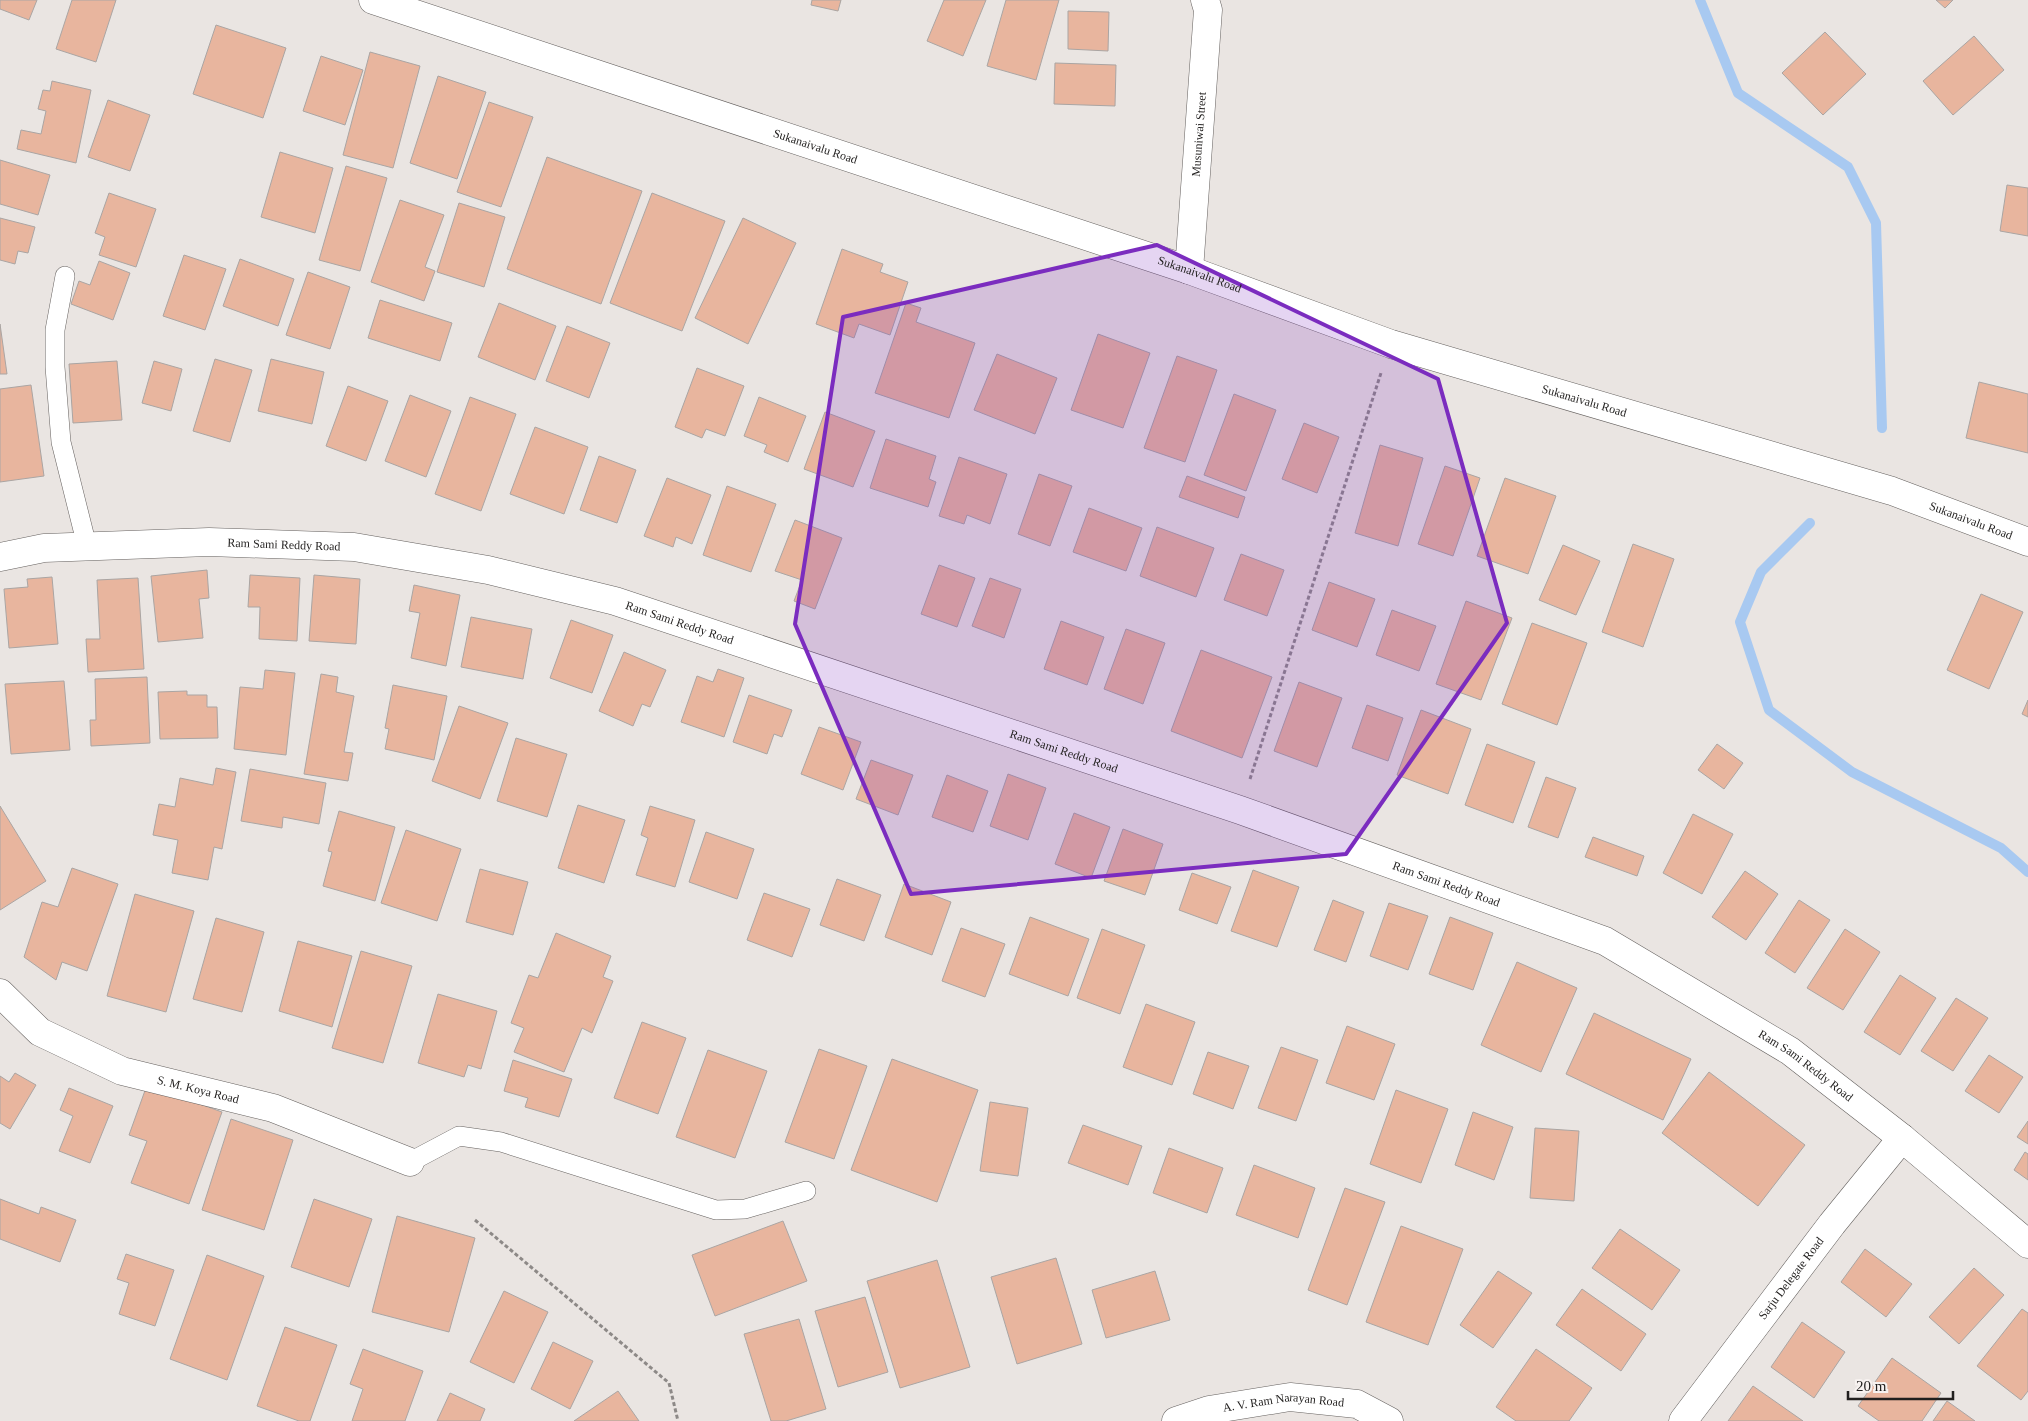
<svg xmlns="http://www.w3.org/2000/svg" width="2028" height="1421" viewBox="0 0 2028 1421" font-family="Georgia,serif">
<rect width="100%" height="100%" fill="#eae5e2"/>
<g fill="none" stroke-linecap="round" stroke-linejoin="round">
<g stroke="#a8c9f1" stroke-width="10">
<polyline points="1700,0 1738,93 1848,167 1876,223 1882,428"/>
<polyline points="1810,523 1761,572 1740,622 1769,710 1852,772 2001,848 2028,872"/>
</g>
</g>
<g fill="#e8b59e" stroke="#aaa5a3">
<polygon points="0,0 37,0 29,20 0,9"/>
<polygon points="72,0 116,0 96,62 56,49"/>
<polygon points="812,0 841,0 838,11 811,5"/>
<polygon points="944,0 986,0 963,56 927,41"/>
<polygon points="1006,0 1059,0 1036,80 987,66"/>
<polygon points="1936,0 1953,0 1945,8"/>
<polygon points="1068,11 1109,12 1108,51 1068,49"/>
<polygon points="216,25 286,48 263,118 193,94"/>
<polygon points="1825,32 1866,74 1823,115 1782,73"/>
<polygon points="1974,36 2004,70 1953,115 1923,81"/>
<polygon points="370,52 420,66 393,168 343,155"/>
<polygon points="321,56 363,70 345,125 303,111"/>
<polygon points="1055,63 1116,65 1115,106 1054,104"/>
<polygon points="438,76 486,92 457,179 410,163"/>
<polygon points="52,81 91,90 76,163 17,149 21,130 41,134 46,111 38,109 43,90 50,91"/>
<polygon points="108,100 150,115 130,171 88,157"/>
<polygon points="489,102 533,117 501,207 457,192"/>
<polygon points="280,152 333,168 315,233 261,217"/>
<polygon points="547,157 642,191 601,304 507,269"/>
<polygon points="0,160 50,175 38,215 0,204"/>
<polygon points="346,166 387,178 360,271 319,260"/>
<polygon points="2007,185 2028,188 2028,236 2000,231"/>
<polygon points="109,193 156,209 136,267 99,255 105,237 95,233"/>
<polygon points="652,193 725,221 682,331 610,303"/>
<polygon points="400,200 444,215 425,267 435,271 424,301 371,282"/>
<polygon points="459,203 505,217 484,287 437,272"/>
<polygon points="0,218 35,227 28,253 18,251 15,264 0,260"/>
<polygon points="743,218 796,243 748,344 695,318"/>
<polygon points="842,249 883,264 880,272 908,282 890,335 859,324 854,338 816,324"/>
<polygon points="184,255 226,269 205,330 163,316"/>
<polygon points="240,259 294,279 278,326 223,306"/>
<polygon points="99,261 130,273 113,320 71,304 79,281 90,285"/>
<polygon points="308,272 350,287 330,349 286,335"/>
<polygon points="380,300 452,323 440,361 368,338"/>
<polygon points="499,303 556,326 535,380 478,357"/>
<polygon points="906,303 921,308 916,322 975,343 949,418 875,393"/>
<polygon points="0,324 7,374 0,374"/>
<polygon points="567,326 610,343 589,398 546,381"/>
<polygon points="1098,334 1150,353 1123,428 1071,410"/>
<polygon points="997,354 1057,378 1035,434 974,410"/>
<polygon points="1177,356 1217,370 1185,462 1144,448"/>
<polygon points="215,359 252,370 230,442 193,431"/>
<polygon points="271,359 324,372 312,424 258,411"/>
<polygon points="117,361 122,420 73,423 69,364"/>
<polygon points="154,361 182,369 171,411 142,403"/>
<polygon points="697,368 744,386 725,436 706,429 702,438 675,427"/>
<polygon points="1979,382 2028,394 2028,453 1966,438"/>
<polygon points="31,385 44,476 0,482 0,389"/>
<polygon points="348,386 388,401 366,461 326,446"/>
<polygon points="1234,394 1276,410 1246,491 1204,475"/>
<polygon points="410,395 451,411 426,477 385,461"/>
<polygon points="470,397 516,414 481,511 435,494"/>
<polygon points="759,397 806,416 788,462 764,452 767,445 744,436"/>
<polygon points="825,412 875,431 853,487 804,469"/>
<polygon points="1304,423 1339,437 1317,493 1282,479"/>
<polygon points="535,427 588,447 564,514 510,494"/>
<polygon points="886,439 936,456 929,479 936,482 928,507 870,488"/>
<polygon points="1380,445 1423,458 1398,546 1355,533"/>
<polygon points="599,456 636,470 617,523 580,510"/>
<polygon points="959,457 1007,474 990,524 967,515 964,524 939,516"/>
<polygon points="1445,466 1480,478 1453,556 1418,544"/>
<polygon points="1039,474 1072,486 1050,546 1018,534"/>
<polygon points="1187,476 1245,497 1238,518 1179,497"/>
<polygon points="667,478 711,495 692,544 676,537 673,547 644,536"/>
<polygon points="1505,478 1556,496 1528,574 1477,556"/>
<polygon points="727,486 776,504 751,572 703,555"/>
<polygon points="1089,508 1142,528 1126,571 1073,552"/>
<polygon points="795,520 842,538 815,609 794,601 802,580 775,571"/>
<polygon points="1157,527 1214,548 1196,597 1140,576"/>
<polygon points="1633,544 1674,559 1643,647 1602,632"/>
<polygon points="1563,545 1600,561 1576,615 1539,600"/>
<polygon points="1241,554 1284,570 1267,616 1224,600"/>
<polygon points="939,565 975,578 957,627 921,614"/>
<polygon points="207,570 209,598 199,599 203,638 158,642 151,576"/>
<polygon points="250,575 300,578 297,641 259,639 260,607 248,607"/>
<polygon points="314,575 360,579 356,644 309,641"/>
<polygon points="52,577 58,644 9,648 4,589 28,587 27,579"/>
<polygon points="138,578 144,669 88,672 86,639 100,639 97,580"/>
<polygon points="990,578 1021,589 1004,638 972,626"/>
<polygon points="1329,582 1375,599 1357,647 1312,630"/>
<polygon points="414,585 460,595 446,666 411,658 420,613 409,611"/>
<polygon points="1981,594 2023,612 1989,689 1947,670"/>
<polygon points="1466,601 1512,618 1481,700 1436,684"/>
<polygon points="1392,610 1436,626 1419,671 1376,655"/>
<polygon points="471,617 532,629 523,679 461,667"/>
<polygon points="571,620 613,635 592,693 550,678"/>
<polygon points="1061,621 1104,637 1087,685 1044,669"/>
<polygon points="1532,623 1587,643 1557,725 1502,704"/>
<polygon points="1126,629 1165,643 1143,704 1104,689"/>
<polygon points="1201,650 1272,677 1242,758 1171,731"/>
<polygon points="624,652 666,670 650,707 642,704 633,726 599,711"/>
<polygon points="718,669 744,678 724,737 681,722 697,676 713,682"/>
<polygon points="265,670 295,673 286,755 234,749 240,687 263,689"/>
<polygon points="321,674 338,677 336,692 354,696 344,752 353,753 348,781 304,774"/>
<polygon points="147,677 150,743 91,746 90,720 96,720 95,679"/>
<polygon points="64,681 70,750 11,754 5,684"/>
<polygon points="1299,682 1342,698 1317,767 1274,751"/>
<polygon points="393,685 447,696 434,760 385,749 389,729 385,728"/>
<polygon points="187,691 187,695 207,695 207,707 217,707 218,738 160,739 158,692"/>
<polygon points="749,695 792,710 782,737 774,734 767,754 733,742"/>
<polygon points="2028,700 2028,717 2022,714"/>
<polygon points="1367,705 1403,718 1388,761 1352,748"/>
<polygon points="459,706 508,723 480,799 432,781"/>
<polygon points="1421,710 1471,729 1448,794 1397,775"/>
<polygon points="819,727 861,742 843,790 801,774"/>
<polygon points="516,738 567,754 547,817 497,801"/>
<polygon points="1487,744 1535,762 1513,823 1465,805"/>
<polygon points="1717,744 1743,763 1724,789 1698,770"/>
<polygon points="871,760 913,775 898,815 856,799"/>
<polygon points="216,768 236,772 222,849 214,847 208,880 172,873 178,840 153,835 159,804 175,807 180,778 213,785"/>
<polygon points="250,769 326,783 319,824 283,817 282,828 241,821"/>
<polygon points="1008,774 1046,788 1028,840 990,826"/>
<polygon points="947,775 988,791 973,832 932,817"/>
<polygon points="1546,777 1576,788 1558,838 1528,827"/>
<polygon points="578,805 625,820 604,883 558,868"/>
<polygon points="0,806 46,881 0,910"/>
<polygon points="650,806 695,820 675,887 636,875 648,838 641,835"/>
<polygon points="339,811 395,827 375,901 323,886 332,852 328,851"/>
<polygon points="1074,813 1110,827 1091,878 1055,864"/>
<polygon points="1693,814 1733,834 1702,894 1663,873"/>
<polygon points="1123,829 1163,844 1145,895 1104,881"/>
<polygon points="406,830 461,849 437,921 381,903"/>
<polygon points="706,832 754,849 737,899 689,882"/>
<polygon points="1593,837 1644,856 1637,876 1585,857"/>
<polygon points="72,868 118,884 87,971 62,962 56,980 24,957 42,902 58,907"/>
<polygon points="480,869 528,882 513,935 466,922"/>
<polygon points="1253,870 1299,887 1277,947 1231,931"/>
<polygon points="1745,871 1778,894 1746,940 1712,917"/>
<polygon points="1192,873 1231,887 1217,924 1179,910"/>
<polygon points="837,879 881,895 864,941 820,925"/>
<polygon points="904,884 951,902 932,955 885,937"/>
<polygon points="764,893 810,909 792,957 747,940"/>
<polygon points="135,894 194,911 166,1012 107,996"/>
<polygon points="1333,900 1364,912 1346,962 1314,950"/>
<polygon points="1799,900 1830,920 1795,973 1765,953"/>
<polygon points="1389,903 1428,916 1408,970 1370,956"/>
<polygon points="1030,917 1089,939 1068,996 1009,974"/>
<polygon points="1450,917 1493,933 1473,990 1429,974"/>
<polygon points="216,918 264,932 242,1012 193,999"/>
<polygon points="961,928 1005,944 985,997 942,981"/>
<polygon points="1102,929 1145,945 1120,1014 1077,998"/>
<polygon points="1845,929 1880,952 1843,1010 1807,988"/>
<polygon points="556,933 611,956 603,977 613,981 592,1033 582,1028 564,1072 514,1052 524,1028 511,1023 529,975 538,978"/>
<polygon points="298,941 352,956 332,1027 279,1011"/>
<polygon points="361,951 412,966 383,1063 332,1048"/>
<polygon points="1517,962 1577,988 1541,1072 1481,1045"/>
<polygon points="1900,975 1936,998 1900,1055 1864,1032"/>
<polygon points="438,994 497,1011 481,1069 468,1065 464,1077 418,1063"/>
<polygon points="1956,998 1988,1018 1953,1071 1921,1051"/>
<polygon points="1146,1004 1195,1022 1172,1085 1123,1067"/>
<polygon points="1594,1013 1691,1059 1663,1120 1566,1074"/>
<polygon points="642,1022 686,1038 658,1114 614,1098"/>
<polygon points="1347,1026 1395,1044 1374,1100 1326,1083"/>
<polygon points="1281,1047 1318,1060 1296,1121 1258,1108"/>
<polygon points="819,1049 867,1066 834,1159 785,1142"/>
<polygon points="708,1050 767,1071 735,1158 676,1137"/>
<polygon points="1208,1052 1249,1066 1233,1109 1193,1094"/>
<polygon points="1989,1055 2023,1077 1999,1113 1965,1091"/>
<polygon points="892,1059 978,1090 937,1202 851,1170"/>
<polygon points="513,1060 572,1079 559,1117 525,1107 528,1098 504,1091"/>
<polygon points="1709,1072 1805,1145 1758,1206 1662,1133"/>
<polygon points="15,1073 36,1085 10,1129 0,1123 0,1076 9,1082"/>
<polygon points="147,1085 222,1112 189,1204 131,1183 147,1141 129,1135"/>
<polygon points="69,1088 113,1106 90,1163 59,1151 73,1116 60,1110"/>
<polygon points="1396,1090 1448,1109 1421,1183 1370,1164"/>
<polygon points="990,1102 1028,1108 1018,1176 980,1171"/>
<polygon points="1473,1112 1513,1127 1494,1180 1455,1165"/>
<polygon points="231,1119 293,1140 264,1230 202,1210"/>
<polygon points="2028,1121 2028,1144 2017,1137"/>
<polygon points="1083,1125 1142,1146 1128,1185 1068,1163"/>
<polygon points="1535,1128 1579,1131 1574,1201 1530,1198"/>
<polygon points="1169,1148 1223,1168 1207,1213 1153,1193"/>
<polygon points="2025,1152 2028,1154 2028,1180 2014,1170"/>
<polygon points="1254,1165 1315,1188 1298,1238 1236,1215"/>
<polygon points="1345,1188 1385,1202 1347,1305 1308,1290"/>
<polygon points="0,1199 39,1214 41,1207 76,1220 60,1262 0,1239"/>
<polygon points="314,1199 372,1219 349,1287 291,1267"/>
<polygon points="397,1216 475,1238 449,1332 372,1312"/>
<polygon points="783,1221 807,1281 715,1316 692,1255"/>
<polygon points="1401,1226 1463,1249 1428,1345 1366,1322"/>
<polygon points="1620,1229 1680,1270 1652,1310 1592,1268"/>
<polygon points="1865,1249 1912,1284 1886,1317 1841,1282"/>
<polygon points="126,1254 174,1270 155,1326 119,1314 129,1283 117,1279"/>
<polygon points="207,1255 264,1276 227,1380 170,1359"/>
<polygon points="1056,1258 1082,1344 1017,1364 991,1277"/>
<polygon points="937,1260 970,1367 900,1388 867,1281"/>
<polygon points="1974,1268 2004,1295 1959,1344 1929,1317"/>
<polygon points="1155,1271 1170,1320 1106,1338 1092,1290"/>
<polygon points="1498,1271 1532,1293 1493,1348 1460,1325"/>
<polygon points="1582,1289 1646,1334 1621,1371 1556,1325"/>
<polygon points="504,1291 548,1312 514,1383 470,1362"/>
<polygon points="865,1297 888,1372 838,1387 815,1311"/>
<polygon points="2022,1309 2028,1313 2028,1391 2021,1400 1977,1366"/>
<polygon points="799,1319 826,1409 786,1421 771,1421 744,1334"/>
<polygon points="1802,1322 1845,1352 1814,1398 1771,1367"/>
<polygon points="285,1327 337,1345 310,1421 299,1421 257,1406"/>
<polygon points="553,1342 593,1361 570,1409 531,1389"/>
<polygon points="363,1349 423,1371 405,1421 352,1421 363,1389 350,1384"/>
<polygon points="1536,1349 1592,1388 1569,1421 1516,1421 1496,1407"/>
<polygon points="1892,1358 1941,1393 1922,1421 1879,1421 1858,1406"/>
<polygon points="1753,1386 1803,1421 1728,1421"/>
<polygon points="618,1391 639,1421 574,1421"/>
<polygon points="450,1393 485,1409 480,1421 437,1421"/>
<polygon points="1947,1401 1975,1421 1933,1421"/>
</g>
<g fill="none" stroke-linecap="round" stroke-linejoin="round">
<defs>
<g id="service">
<polyline points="65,276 55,330 55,367 61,442 87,546"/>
<polyline points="410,1162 459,1136 501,1142 716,1210 745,1209 806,1191"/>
</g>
<g id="minor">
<path id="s1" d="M1189,270l19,-260 -3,-10"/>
<path id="s2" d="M0,557l44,-9 165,-6 145,5 134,23 127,31 625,209 365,131 185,110 112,87 126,106"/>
<path id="s3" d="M0,993l40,39 82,39 151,37 137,54"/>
<path id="s4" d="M1176,1421l33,-11 81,-13 67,7 32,17"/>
<path id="s5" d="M1683,1421l149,-197 70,-86"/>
</g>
<g id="secondary">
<path id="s6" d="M373,0l816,270 202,74 501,147 136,51"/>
</g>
</defs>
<use href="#service" stroke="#65615f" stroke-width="20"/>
<use href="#minor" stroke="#65615f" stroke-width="29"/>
<use href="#secondary" stroke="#65615f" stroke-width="29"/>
<g stroke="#8d8987" stroke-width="3" stroke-dasharray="4 2.5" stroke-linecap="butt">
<polyline points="1250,779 1381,373"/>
<polyline points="475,1220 669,1383 678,1421"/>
</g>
<use href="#service" stroke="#fff" stroke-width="19"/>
<use href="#minor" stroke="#fff" stroke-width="28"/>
<use href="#secondary" stroke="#fff" stroke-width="28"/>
</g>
<path fill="#7b2cbf" fill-opacity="0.2" stroke="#7b2cbf" stroke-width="4" stroke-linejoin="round" d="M1157,245l281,134 69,244 -161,231 -435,40 -116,-270 48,-307z"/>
<g text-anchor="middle" stroke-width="4.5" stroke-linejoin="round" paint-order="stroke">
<g font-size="12" fill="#211f1e" stroke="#f7f2f0">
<text dy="4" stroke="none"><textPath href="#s1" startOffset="136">Musuniwai Street</textPath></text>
<text dy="4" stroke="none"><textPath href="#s6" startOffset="466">Sukanaivalu Road</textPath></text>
<text dy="4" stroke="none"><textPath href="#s6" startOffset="871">Sukanaivalu Road</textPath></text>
<text dy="4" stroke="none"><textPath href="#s6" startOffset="1276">Sukanaivalu Road</textPath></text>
<text dy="4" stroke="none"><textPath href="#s6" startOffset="1681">Sukanaivalu Road</textPath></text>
<text dy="4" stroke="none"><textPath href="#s2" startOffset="285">Ram Sami Reddy Road</textPath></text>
<text dy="4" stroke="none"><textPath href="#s2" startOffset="690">Ram Sami Reddy Road</textPath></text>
<text dy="4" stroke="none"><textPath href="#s2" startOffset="1095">Ram Sami Reddy Road</textPath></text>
<text dy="4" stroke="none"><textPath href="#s2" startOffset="1500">Ram Sami Reddy Road</textPath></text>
<text dy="4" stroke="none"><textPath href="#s2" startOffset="1905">Ram Sami Reddy Road</textPath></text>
<text dy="4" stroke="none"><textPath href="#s3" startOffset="225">S. M. Koya Road</textPath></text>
<text dy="4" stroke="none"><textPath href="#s5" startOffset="179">Sarju Delegate Road</textPath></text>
<text dy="4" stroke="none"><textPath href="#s4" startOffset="110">A. V. Ram Narayan Road</textPath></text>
</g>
</g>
<path d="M1848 1391v8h105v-8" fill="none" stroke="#211f1e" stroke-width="2.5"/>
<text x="1856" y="1391" font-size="15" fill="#211f1e" stroke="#f7f2f0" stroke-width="4" paint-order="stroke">20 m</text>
</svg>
